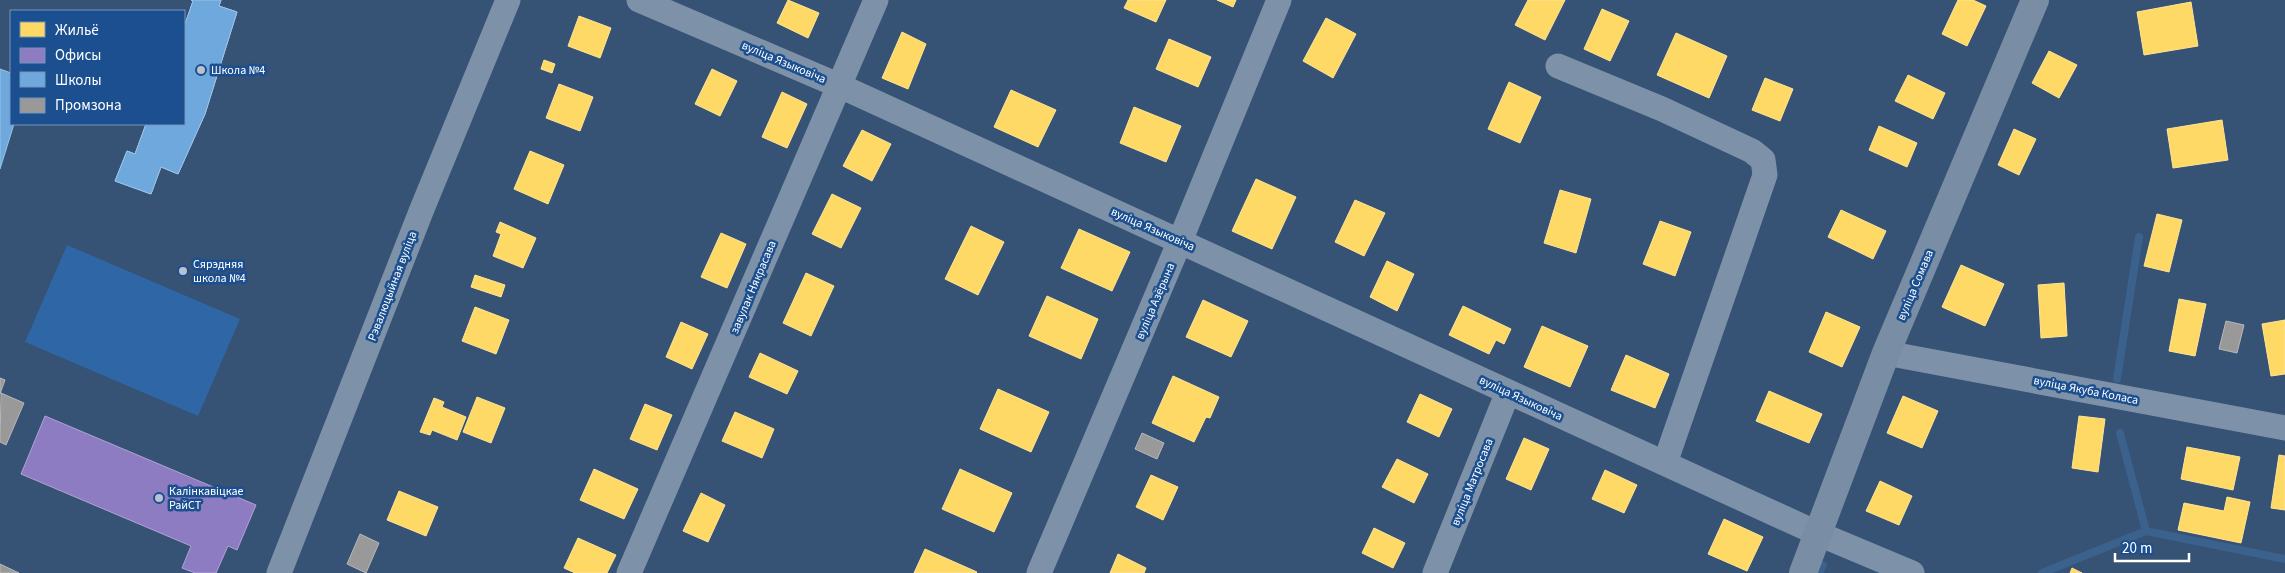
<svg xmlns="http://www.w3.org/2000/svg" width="2285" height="573" viewBox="0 0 2285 573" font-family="'Source Sans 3',sans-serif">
<rect width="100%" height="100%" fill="#365274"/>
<polygon fill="#2f66a5" points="67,245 240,319 198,416 25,342"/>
<g fill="#ffd966" stroke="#ffe494">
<polygon points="788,0 819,13 808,38 777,23"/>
<polygon points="1128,0 1166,0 1156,22 1124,8"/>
<polygon points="1217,0 1236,0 1233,7"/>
<polygon points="1528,0 1565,0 1545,40 1515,25"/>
<polygon points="1958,0 1973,0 1986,6 1967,46 1942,34"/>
<polygon points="2191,2 2198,46 2144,55 2137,12"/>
<polygon points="1602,9 1629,21 1610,61 1584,49"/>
<polygon points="579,16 611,28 600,58 568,46"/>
<polygon points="1326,18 1356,34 1333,78 1303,61"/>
<polygon points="902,32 926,44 908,89 882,78"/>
<polygon points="1676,33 1727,56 1709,98 1657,75"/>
<polygon points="1169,39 1211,57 1198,87 1156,69"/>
<polygon points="2049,51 2077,65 2059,98 2032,83"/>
<polygon points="544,60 555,64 552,73 541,69"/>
<polygon points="712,69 737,81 720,116 695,104"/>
<polygon points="1908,75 1945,93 1933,119 1895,101"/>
<polygon points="1765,78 1793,89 1780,121 1752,110"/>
<polygon points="1509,82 1541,97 1520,143 1488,129"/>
<polygon points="559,84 593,97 580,131 546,118"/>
<polygon points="1011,90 1056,110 1038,147 994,127"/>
<polygon points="782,92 807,104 787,148 762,137"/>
<polygon points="1134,107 1181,126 1166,162 1120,143"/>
<polygon points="2222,120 2228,160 2173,168 2167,129"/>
<polygon points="1879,126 1917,143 1907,167 1869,150"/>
<polygon points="2014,129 2036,139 2019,175 1998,165"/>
<polygon points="862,130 891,144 872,181 843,166"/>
<polygon points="530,151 564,165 548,204 514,189"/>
<polygon points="1256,179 1296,197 1272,249 1232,231"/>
<polygon points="1560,190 1591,199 1576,253 1544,243"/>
<polygon points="832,194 861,208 841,248 812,234"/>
<polygon points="1355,200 1385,213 1364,256 1335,242"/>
<polygon points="1841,210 1886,231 1873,259 1828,237"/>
<polygon points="2157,214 2182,220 2169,272 2144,266"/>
<polygon points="1660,221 1691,232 1675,276 1643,264"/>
<polygon points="500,222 536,238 523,268 493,256 501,234 496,232"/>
<polygon points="971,226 1004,242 978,295 945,279"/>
<polygon points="1079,229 1130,252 1112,291 1061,268"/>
<polygon points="721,233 746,244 727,288 701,277"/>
<polygon points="1387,261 1414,274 1397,311 1370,297"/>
<polygon points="1961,265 2004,284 1985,326 1942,307"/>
<polygon points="806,273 834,286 811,336 783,323"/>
<polygon points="475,275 505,285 501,297 471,287"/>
<polygon points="2064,283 2067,336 2041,338 2038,285"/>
<polygon points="1047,296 1098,319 1081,359 1029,336"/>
<polygon points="2179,299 2206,304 2195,356 2169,351"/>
<polygon points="1203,300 1248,321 1231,357 1186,337"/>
<polygon points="1463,306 1511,329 1504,344 1496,340 1489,354 1449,335"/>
<polygon points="475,307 509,320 496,354 462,341"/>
<polygon points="1826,312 1860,327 1842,367 1809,352"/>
<polygon points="2285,320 2285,374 2271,376 2262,324"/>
<polygon points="681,322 708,334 692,369 666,357"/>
<polygon points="1542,326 1588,346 1570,387 1524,367"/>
<polygon points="760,353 798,371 787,394 749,377"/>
<polygon points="1626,355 1669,374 1655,408 1611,390"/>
<polygon points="1173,376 1219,397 1210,418 1206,417 1194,442 1152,423"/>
<polygon points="998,389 1049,412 1031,452 980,429"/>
<polygon points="1769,391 1822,414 1809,443 1756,421"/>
<polygon points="1420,394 1452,409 1439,437 1407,422"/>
<polygon points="1903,396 1938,411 1922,448 1887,433"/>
<polygon points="477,397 505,408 491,443 463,432"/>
<polygon points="434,398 444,402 442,407 466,417 457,440 432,430 430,435 420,432"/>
<polygon points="645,404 672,415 657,450 630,439"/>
<polygon points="735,412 774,429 762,458 722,441"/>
<polygon points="2079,416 2105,419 2098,472 2072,468"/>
<polygon points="1524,438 1549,449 1531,490 1506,479"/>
<polygon points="2187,447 2240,457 2233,490 2181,479"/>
<polygon points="2279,455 2285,456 2285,510 2271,508"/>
<polygon points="1397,459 1428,474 1414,503 1382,487"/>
<polygon points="594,469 638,489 624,519 580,500"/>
<polygon points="960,469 1012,493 994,532 942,509"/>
<polygon points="1605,470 1637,485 1624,513 1592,499"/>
<polygon points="1151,475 1178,487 1163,520 1136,507"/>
<polygon points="1880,481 1912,496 1899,525 1866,511"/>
<polygon points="399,491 438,507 426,536 387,520"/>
<polygon points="701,493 725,505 708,542 683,531"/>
<polygon points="2227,497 2250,502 2241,543 2178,530 2184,503 2224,511"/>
<polygon points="1724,519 1763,537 1747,571 1708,554"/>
<polygon points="1374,528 1405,543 1393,568 1362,553"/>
<polygon points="578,538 616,555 607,573 575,573 564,568"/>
<polygon points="925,549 977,572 976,573 914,573"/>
<polygon points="1118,554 1146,568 1144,573 1110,573"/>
<polygon points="2072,568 2082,573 2070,573"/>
</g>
<polygon fill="#8e7cc3" stroke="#b0a3d5" points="45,416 256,505 237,550 228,546 216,573 195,573 182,568 191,546 21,474"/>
<g fill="#6fa8dc" stroke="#9ac2e6">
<polygon points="191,0 221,0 219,6 237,12 205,114 178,174 161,167 151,194 115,181 127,151 135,154 146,124 184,124 184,27 193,1"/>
<polygon points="191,0 221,0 219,6 237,12 205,114 178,174 161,167 151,194 115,181 127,151 135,154 146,124 184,124 184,27 193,1"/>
<polygon points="0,69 11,73 11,124 14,124 0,169"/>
</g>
<g fill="#999" stroke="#b8b8b8">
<polygon points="2226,321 2244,325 2237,353 2219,349"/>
<polygon points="0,378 5,380 0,394"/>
<polygon points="1,393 24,403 6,445 0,442"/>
<polygon points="1142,433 1164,443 1157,459 1135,449"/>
<polygon points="360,534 379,543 366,573 347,564"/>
<polygon points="0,564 19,573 0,573"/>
</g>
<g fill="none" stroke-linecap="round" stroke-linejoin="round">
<g stroke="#3b618d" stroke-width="8">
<polyline points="2117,379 2139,237"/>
<polyline points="2120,433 2146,531 2285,559"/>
<polyline points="1819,573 1823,565"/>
<polyline points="2042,573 2146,531"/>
</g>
<g stroke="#7d92a8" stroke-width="25">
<polyline points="639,0 840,86 1819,534 1912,573"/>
<polyline points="1558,66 1662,109 1752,151 1763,160 1765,175 1665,463"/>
<polyline points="1886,353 2285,428"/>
<polyline points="279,573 422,209 508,0"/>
<polyline points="629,573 876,0"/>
<polyline points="1039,573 1180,241 1279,0"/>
<polyline points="1435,573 1508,392"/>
</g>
<polyline stroke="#798da4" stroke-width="28" points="1803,573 1886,353 2035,0"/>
</g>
<g fill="#b9c2ce" stroke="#1b4f8f" stroke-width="2">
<circle cx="201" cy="70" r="5"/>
<circle cx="183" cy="271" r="5"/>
<circle cx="159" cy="498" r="5"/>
</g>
<g text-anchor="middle" stroke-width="5" stroke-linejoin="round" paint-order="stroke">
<g font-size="12" fill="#fff" stroke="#1b4f8f">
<text transform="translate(784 62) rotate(23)" y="4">вуліца Языковіча</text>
<text transform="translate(1153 229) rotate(24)" y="4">вуліца Языковіча</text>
<text transform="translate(1915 285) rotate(-67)" y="4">вуліца Сомава</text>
<text transform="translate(392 286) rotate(-69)" y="4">Рэвалюцыйная вуліца</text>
<text transform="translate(753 287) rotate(-67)" y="4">завулак Някрасава</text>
<text transform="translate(1155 301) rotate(-67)" y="4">вуліца Азёрына</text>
<text transform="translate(2086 390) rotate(11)" y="4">вуліца Якуба Коласа</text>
<text transform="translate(1521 398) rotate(25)" y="4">вуліца Языковіча</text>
<text transform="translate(1472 482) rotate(-68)" y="4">вуліца Матросава</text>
</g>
<g font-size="12" fill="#fff" stroke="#1b4f8f" text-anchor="start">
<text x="211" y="74">Школа №4</text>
<text x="193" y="268">Сярэдняя<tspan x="193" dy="14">школа №4</tspan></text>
<text x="169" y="495">Калінкавіцкае<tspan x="169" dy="14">РайСТ</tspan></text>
</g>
</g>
<rect x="10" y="10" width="175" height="115" fill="#1b4f8f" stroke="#7695bc"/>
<rect x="20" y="22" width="25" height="15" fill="#ffd966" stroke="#7695bc"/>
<text x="55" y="35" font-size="15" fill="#ffffff">Жильё</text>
<rect x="20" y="48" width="25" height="15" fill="#8e7cc3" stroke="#7695bc"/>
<text x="55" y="60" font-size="15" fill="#ffffff">Офисы</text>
<rect x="20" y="72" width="25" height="15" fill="#6fa8dc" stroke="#7695bc"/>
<text x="55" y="85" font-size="15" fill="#ffffff">Школы</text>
<rect x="20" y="98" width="25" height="15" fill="#999999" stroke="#7695bc"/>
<text x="55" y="110" font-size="15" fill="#ffffff">Промзона</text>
<path d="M2115 553v8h74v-8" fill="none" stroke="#ffffff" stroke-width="2.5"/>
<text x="2122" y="553" font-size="15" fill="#ffffff" stroke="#1b4f8f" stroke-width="4" paint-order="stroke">20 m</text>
</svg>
